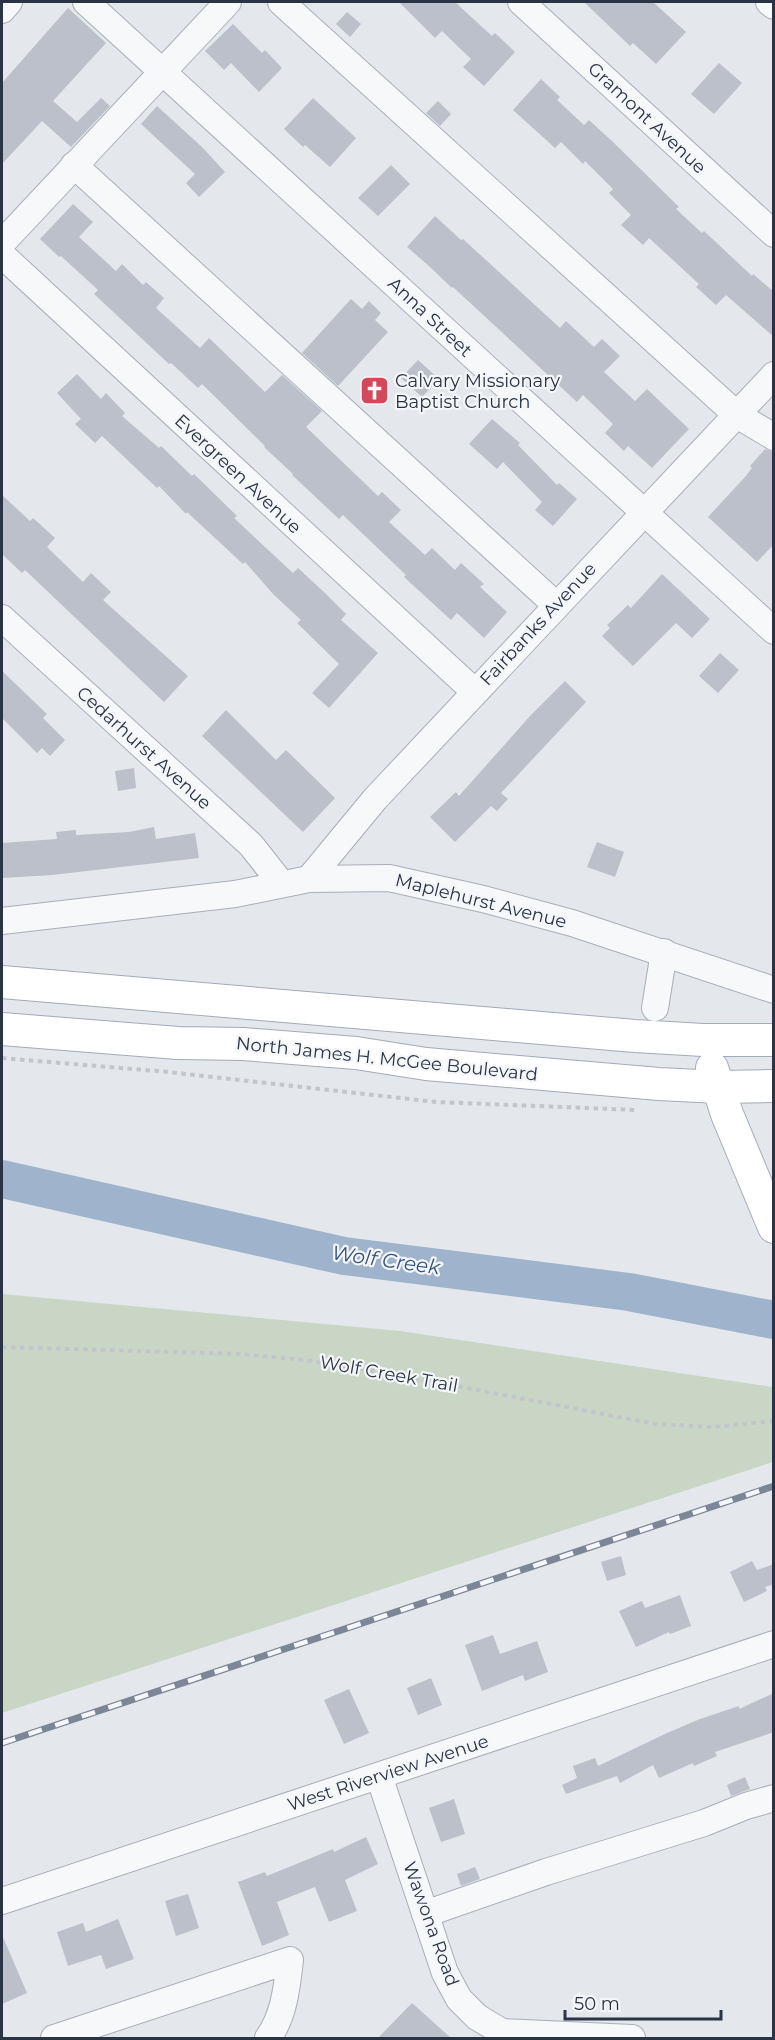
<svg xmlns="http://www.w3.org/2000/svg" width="775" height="2040" viewBox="0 0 775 2040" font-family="Montserrat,sans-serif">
<rect width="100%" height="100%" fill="#e4e7ec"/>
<polygon fill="#c9d6c5" points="2,1294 400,1331 773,1387 773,1462 2,1713"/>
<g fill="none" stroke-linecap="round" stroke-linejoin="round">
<polyline stroke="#9fb4cc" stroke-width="38" points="2,1179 344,1256 629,1292 774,1320"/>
</g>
<g fill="#bbc0ca">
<polygon points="399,2 455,2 492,36 495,33 515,52 484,86 463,67 471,59 442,31 435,38"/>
<polygon points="584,2 653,2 686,32 656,64 633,43 630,46"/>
<polygon points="68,8 106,43 53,101 77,122 101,98 110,106 71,147 42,121 2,164 2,83"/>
<polygon points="347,12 361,24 350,37 336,24"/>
<polygon points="233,24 262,53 265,50 282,68 259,92 231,63 224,70 205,51"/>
<polygon points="719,63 742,83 714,114 691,94"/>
<polygon points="541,79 560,97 557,100 584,125 589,120 613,142 679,207 676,209 702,233 704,231 752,276 753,274 774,292 774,337 726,295 716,305 696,287 699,284 649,238 643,245 621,225 631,215 609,193 613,189 585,161 583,164 561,142 555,148 513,110"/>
<polygon points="313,98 356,138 330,167 305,145 303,147 284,129"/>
<polygon points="438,101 451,114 440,126 426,113"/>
<polygon points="157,106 202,147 225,172 199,197 186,183 195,174 141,124"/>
<polygon points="391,165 410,184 378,216 358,198"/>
<polygon points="73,204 93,222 79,237 116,271 122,264 143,285 146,282 164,298 156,308 200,348 209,338 265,392 282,375 322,411 306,427 378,496 382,492 401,510 389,522 425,555 432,548 455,570 461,563 484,584 480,587 507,612 484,638 457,613 451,620 404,577 406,575 343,515 339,519 292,475 293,474 264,447 265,446 202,384 198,388 171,363 169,364 94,294 98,290 61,256 59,257 40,239"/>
<polygon points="435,216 461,240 463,239 560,328 566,321 594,347 602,339 620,356 604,372 635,401 647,389 689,429 652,468 628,446 624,451 605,433 613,424 583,395 577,402 453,287 452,288 429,266 407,247"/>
<polygon points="351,299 362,309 369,301 381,313 375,320 388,332 338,386 302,353"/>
<polygon points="418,360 439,379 422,397 401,378"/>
<polygon points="77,374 101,399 106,393 125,413 122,416 159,448 161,446 192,476 194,474 237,516 234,518 293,573 298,568 326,594 346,614 341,620 378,653 329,708 312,693 339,664 297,623 301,620 273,594 245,562 243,564 187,512 186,514 159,486 157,488 102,436 95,443 75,424 81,419 57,393"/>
<polygon points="492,419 520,443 518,445 557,485 559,483 577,499 553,526 535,510 542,502 503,462 497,469 469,444"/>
<polygon points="765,449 774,452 774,544 757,562 708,517 745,477 752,468 750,466"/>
<polygon points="2,495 30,521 33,518 55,538 47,547 83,582 91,573 111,592 103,600 188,676 164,702 25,570 22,573 2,554"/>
<polygon points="662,574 710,619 692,638 676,623 633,666 602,636 610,628 607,625 628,605 631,608"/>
<polygon points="720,653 739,670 718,693 699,676"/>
<polygon points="2,671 47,714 43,718 65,740 50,756 42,748 37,753 2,718"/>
<polygon points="565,681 586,702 501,793 508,799 497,811 491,806 455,842 430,817 456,792 459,796 530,716"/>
<polygon points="226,710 276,760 286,750 335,798 303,832 202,736"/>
<polygon points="134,768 136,788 118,791 115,771"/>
<polygon points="154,827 156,839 195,833 199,858 52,875 2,878 2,843 57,839 56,832 76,830 76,835 129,832"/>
<polygon points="597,842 624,852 615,877 587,867"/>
<polygon points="621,1556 626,1575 607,1581 601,1562"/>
<polygon points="752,1561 757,1570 774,1564 774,1584 765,1587 767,1591 744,1602 730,1572"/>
<polygon points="680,1595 691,1626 670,1634 669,1632 636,1647 619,1611 642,1601 645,1608"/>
<polygon points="493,1635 500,1654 537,1641 548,1672 525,1681 523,1675 482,1691 465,1645"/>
<polygon points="431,1678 442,1705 418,1715 407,1688"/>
<polygon points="349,1689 369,1733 344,1744 324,1700"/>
<polygon points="774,1693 774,1732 715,1752 717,1756 694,1766 693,1763 659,1778 653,1765 620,1783 617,1776 566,1794 562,1785 577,1778 573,1766 595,1758 598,1766 667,1733 700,1719 739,1706 739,1709"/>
<polygon points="745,1777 750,1789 731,1796 727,1785"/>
<polygon points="454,1799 465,1834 441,1842 429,1808"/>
<polygon points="366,1837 378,1864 345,1880 357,1911 329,1922 315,1887 277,1902 289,1935 262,1946 238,1882 265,1872 267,1876 333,1849 334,1852"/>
<polygon points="475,1867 480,1879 461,1886 457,1874"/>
<polygon points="188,1894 199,1928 176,1936 165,1901"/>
<polygon points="118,1919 134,1959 106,1969 101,1955 68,1966 57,1932 83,1923 86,1932"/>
<polygon points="2,1935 27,1993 2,2004"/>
<polygon points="412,2003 451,2038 378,2038"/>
</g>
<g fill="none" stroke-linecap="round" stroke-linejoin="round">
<defs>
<g id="minor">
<polyline points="86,2 774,631"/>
<polyline points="281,2 737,415 774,437"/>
<polyline points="521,2 774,234"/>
<polyline points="769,2 774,6"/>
<polyline points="2,10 9,2"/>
<polyline points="74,165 556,605"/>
<polyline points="2,243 228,2"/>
<polyline points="2,255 475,692"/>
<polyline points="2,618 251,845 281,883"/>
<polyline points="309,879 375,799 774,375"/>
<polyline points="2,921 235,894 309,879 389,878 483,899 572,923 774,990"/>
<polyline points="655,1008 664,952"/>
<polyline points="379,1776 445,1973 459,1999 477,2017 502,2032 632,2038"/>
<polyline points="2,1901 774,1644"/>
<polyline points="425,1914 546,1872 704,1823 746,1806 774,1798"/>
<path d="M54,2038l236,-78c-3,27 -6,56 -22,78"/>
</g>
<g id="major">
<polyline points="2,982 635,1036 703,1040 774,1040"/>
<polyline points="2,1029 178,1043 243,1044 356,1053 426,1064 659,1084 719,1087 774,1086"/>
<polyline points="712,1068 727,1114 774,1227"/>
</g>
</defs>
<use href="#minor" stroke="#a9aeb7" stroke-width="28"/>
<use href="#major" stroke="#a3abb8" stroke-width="34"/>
<g stroke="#c2c5cb" stroke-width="4" stroke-dasharray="4.5 4.5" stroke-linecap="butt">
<polyline points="2,1058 168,1072 437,1102 637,1110"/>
<polyline points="2,1347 241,1354 305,1360 415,1378 655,1424 714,1427 774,1421"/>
</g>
<use href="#minor" stroke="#f7f8fa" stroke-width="26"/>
<use href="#major" stroke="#fff" stroke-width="32"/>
<defs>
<polyline id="rail" points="2,1743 774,1486"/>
</defs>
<use href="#rail" stroke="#7d8696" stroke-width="7"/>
<use href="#rail" stroke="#f4f6f9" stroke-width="4.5" stroke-dasharray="14" stroke-linecap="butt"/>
</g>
<defs>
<symbol id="church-square" viewBox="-11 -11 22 22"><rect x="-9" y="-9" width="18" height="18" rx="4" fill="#d1495b" stroke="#f4f6f9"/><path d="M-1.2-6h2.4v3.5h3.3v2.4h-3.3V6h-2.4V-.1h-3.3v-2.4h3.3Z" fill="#fff"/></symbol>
</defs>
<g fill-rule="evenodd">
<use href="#church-square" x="358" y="374" width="33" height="33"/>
</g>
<g text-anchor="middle" stroke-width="4.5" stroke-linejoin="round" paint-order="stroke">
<g font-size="18" fill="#2b3445" stroke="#f4f6f9">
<text transform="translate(647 118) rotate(43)" y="6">Gramont Avenue</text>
<text transform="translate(430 317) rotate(43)" y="6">Anna Street</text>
<text transform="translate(238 474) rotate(43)" y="6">Evergreen Avenue</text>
<text transform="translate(538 624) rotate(-47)" y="6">Fairbanks Avenue</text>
<text transform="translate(144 748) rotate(42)" y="6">Cedarhurst Avenue</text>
<text transform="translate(481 901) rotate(14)" y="6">Maplehurst Avenue</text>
<text transform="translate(387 1059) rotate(6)" y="6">North James H. McGee Boulevard</text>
<text transform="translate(389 1374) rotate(10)" y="6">Wolf Creek Trail</text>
<text transform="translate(388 1773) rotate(-18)" y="6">West Riverview Avenue</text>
<text transform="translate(431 1924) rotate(70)" y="6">Wawona Road</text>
</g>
<g font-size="18" fill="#2b3445" stroke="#f4f6f9" text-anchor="start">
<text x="395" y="387">Calvary Missionary<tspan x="395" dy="21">Baptist Church</tspan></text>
</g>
<g font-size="20" font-style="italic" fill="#34527a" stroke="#f4f6f9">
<text transform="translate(386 1260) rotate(8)" y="7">Wolf Creek</text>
</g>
</g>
<rect width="775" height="2040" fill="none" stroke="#2b3445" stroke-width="6"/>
<path d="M565 2010v9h156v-9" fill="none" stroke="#2b3445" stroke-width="3"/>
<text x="574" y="2010" font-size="18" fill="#2b3445" stroke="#f4f6f9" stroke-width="4.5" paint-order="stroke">50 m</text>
</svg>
